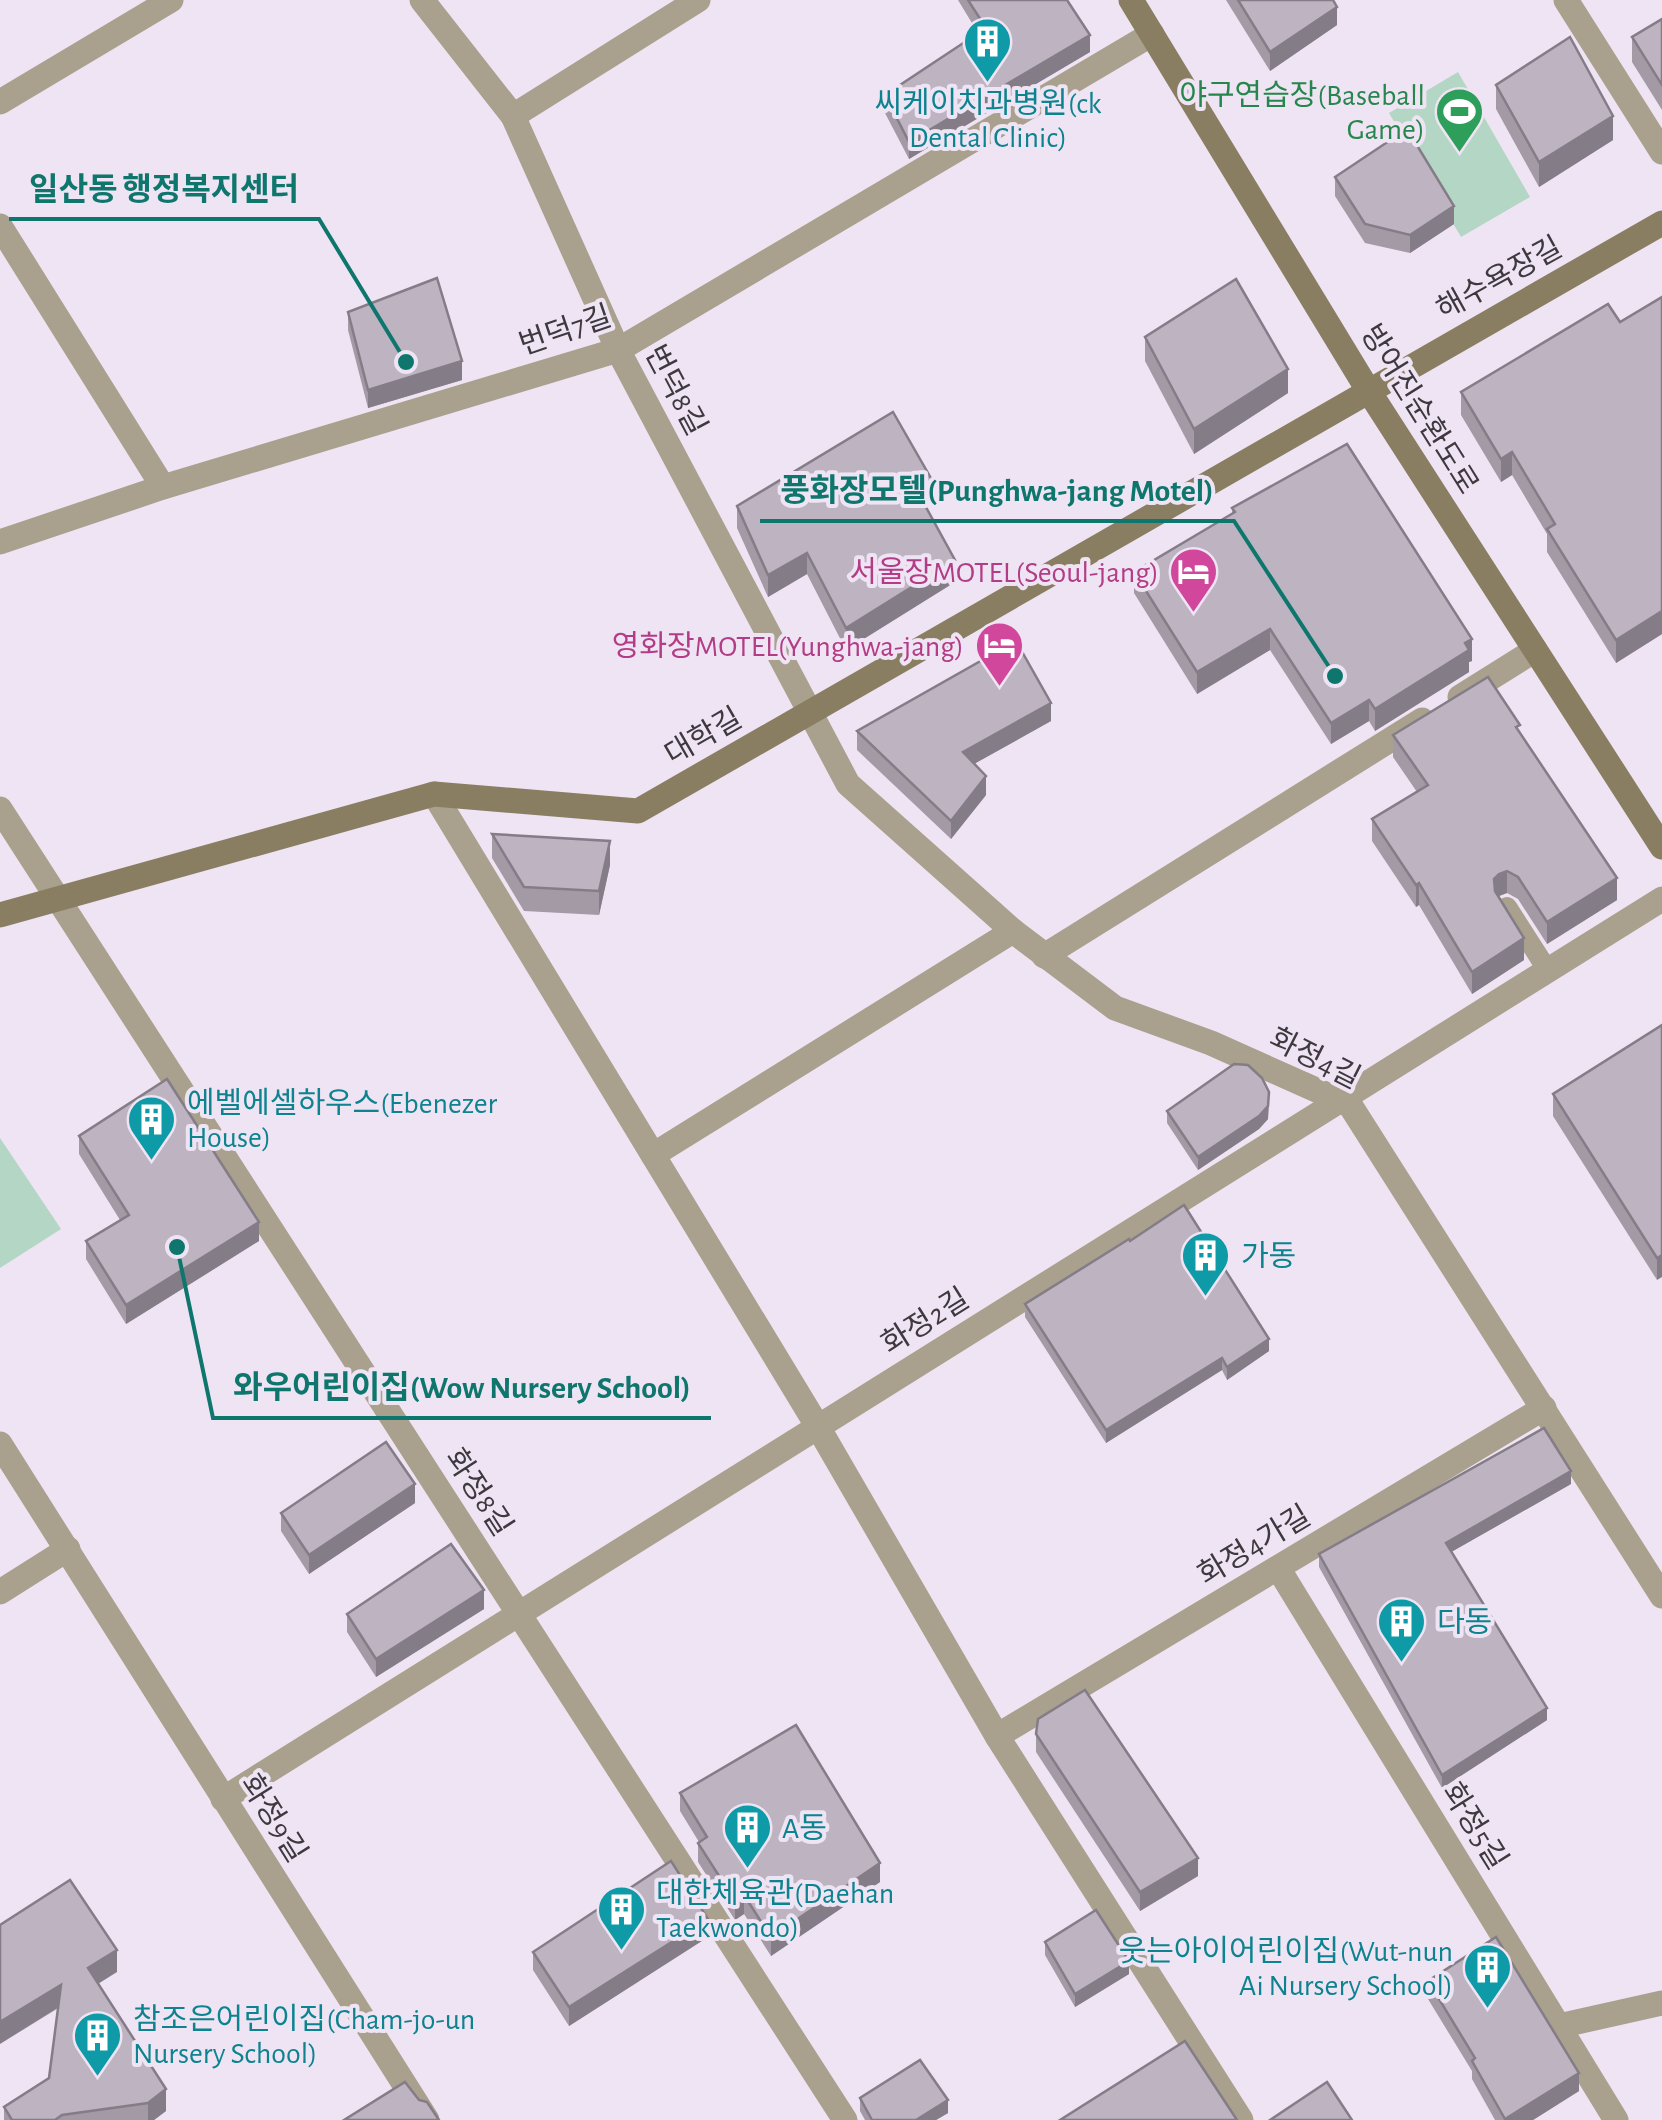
<svg xmlns="http://www.w3.org/2000/svg" width="1662" height="2120" viewBox="0 0 1662 2120" font-family="'Alegreya Sans','Noto Sans KR',sans-serif">
<rect width="100%" height="100%" fill="#efe4f3"/>
<g fill="#b4d6c4">
<polygon points="1458,72 1530,197 1461,237 1389,113"/>
<polygon points="0,1138 61,1229 0,1268"/>
</g>
<g fill="none" stroke-linecap="round" stroke-linejoin="round">
<polyline stroke="#a9a18e" stroke-width="20" points="1507,907 1548,971"/>
<g stroke="#a9a18e" stroke-width="25">
<polyline points="422,0 513,116 618,350 848,784 1013,931 1115,1008 1211,1043 1350,1105 1662,1596"/>
<polyline points="1566,0 1662,152"/>
<polyline points="0,102 171,0"/>
<polyline points="513,116 698,0"/>
<polyline points="0,226 163,487"/>
<polyline points="0,542 163,487 618,350 1152,34"/>
<polyline points="1460,697 1535,650"/>
<polyline points="434,794 818,1427 997,1736 1241,2120"/>
<polyline points="0,809 845,2120"/>
<polyline points="1044,956 1422,720"/>
<polyline points="653,1155 1013,931"/>
<polyline points="0,1444 427,2120"/>
<polyline points="1278,1568 1616,2120"/>
<polyline points="0,1592 68,1549"/>
<polyline points="997,1736 1544,1408"/>
<polyline points="223,1799 1662,899"/>
<polyline points="1559,2026 1662,2003"/>
</g>
<g stroke="#8a7e62" stroke-width="25">
<polyline points="1131,0 1368,390 1662,847"/>
<polyline points="0,915 434,794 638,811 1662,223"/>
</g>
</g>
<g fill="#a39aa6">
<polygon points="958,0 1067,0 1090,52 909,159 885,113 885,95 978,33"/>
<polygon points="1226,0 1333,0 1337,25 1270,71"/>
<polygon points="1662,19 1662,110 1632,62 1632,37"/>
<polygon points="1496,85 1613,140 1539,187 1496,109"/>
<polygon points="1335,177 1454,224 1410,253 1365,243 1335,196"/>
<polygon points="1662,297 1662,634 1616,663 1547,552 1547,534 1512,475 1501,482 1461,415 1461,392 1620,322"/>
<polygon points="348,312 462,380 368,408 348,330"/>
<polygon points="1145,337 1288,393 1194,454 1145,361"/>
<polygon points="932,502 925,506 955,582 846,650 807,574 768,597 737,528 737,506"/>
<polygon points="1232,508 1472,661 1469,662 1469,672 1375,731 1369,721 1331,744 1270,650 1197,694 1134,593 1134,572 1232,513"/>
<polygon points="1051,721 974,764 986,795 951,839 857,750 857,731"/>
<polygon points="1520,734 1617,900 1547,944 1518,899 1507,893 1499,896 1524,960 1472,994 1419,905 1416,907 1372,841 1372,819 1417,792 1393,757 1393,735"/>
<polygon points="492,834 610,865 599,915 524,911 492,858"/>
<polygon points="1662,1025 1657,1280 1553,1116 1553,1094"/>
<polygon points="1269,1104 1268,1119 1259,1129 1198,1170 1167,1123 1167,1111"/>
<polygon points="79,1136 259,1241 126,1324 86,1259 86,1241 120,1220 79,1154"/>
<polygon points="1025,1304 1269,1351 1227,1380 1222,1370 1106,1443 1025,1317"/>
<polygon points="1571,1484 1451,1552 1547,1720 1442,1788 1319,1567 1319,1554"/>
<polygon points="415,1503 309,1574 281,1531 281,1513"/>
<polygon points="484,1609 376,1677 347,1632 347,1614"/>
<polygon points="1036,1734 1198,1876 1140,1911 1036,1752"/>
<polygon points="680,1793 880,1882 771,1956 744,1914 735,1920 698,1862 698,1843 699,1842 680,1811"/>
<polygon points="708,1937 569,2026 533,1970 533,1952"/>
<polygon points="1045,1942 1129,1974 1075,2007 1045,1955"/>
<polygon points="117,1972 98,1984 166,2111 154,2120 4,2120 4,2107 49,2078 58,2008 0,2044"/>
<polygon points="1428,1981 1579,2091 1533,2120 1495,2120 1472,2079 1472,2071 1428,1999"/>
<polygon points="860,2098 948,2113 936,2120 865,2120 860,2111"/>
</g>
<g fill="#847d87">
<polygon points="1337,7 1337,25 1270,71 1270,52"/>
<polygon points="1090,35 1090,52 909,159 909,142"/>
<polygon points="1613,116 1613,140 1539,187 1539,162"/>
<polygon points="1454,206 1454,224 1410,253 1410,235"/>
<polygon points="462,361 462,380 368,408 368,390"/>
<polygon points="1288,369 1288,393 1194,454 1194,429"/>
<polygon points="1512,452 1512,475 1501,482 1501,459"/>
<polygon points="932,480 932,502 916,511 916,489"/>
<polygon points="807,553 807,574 768,597 768,575"/>
<polygon points="955,560 955,582 846,650 846,628"/>
<polygon points="1662,611 1662,634 1616,663 1616,640"/>
<polygon points="1270,629 1270,650 1197,694 1197,672"/>
<polygon points="1472,639 1472,661 1469,662 1469,672 1375,731 1375,709"/>
<polygon points="1369,700 1369,721 1331,744 1331,723"/>
<polygon points="1051,703 1051,721 963,770 963,752"/>
<polygon points="986,776 986,795 951,839 951,821"/>
<polygon points="610,841 610,865 599,915 599,891"/>
<polygon points="1507,871 1507,893 1499,896 1494,902 1494,879 1499,874"/>
<polygon points="1617,878 1617,900 1547,944 1547,922"/>
<polygon points="1419,883 1419,905 1416,907 1416,885"/>
<polygon points="1524,938 1524,960 1472,994 1472,972"/>
<polygon points="1269,1092 1268,1119 1259,1129 1198,1170 1198,1157"/>
<polygon points="259,1222 259,1241 126,1324 126,1305"/>
<polygon points="1662,1255 1662,1277 1657,1280 1657,1258"/>
<polygon points="1269,1339 1269,1351 1227,1380 1227,1367"/>
<polygon points="1222,1358 1222,1370 1106,1443 1106,1430"/>
<polygon points="1571,1471 1571,1484 1446,1555 1446,1543"/>
<polygon points="415,1484 415,1503 309,1574 309,1555"/>
<polygon points="484,1590 484,1609 376,1677 376,1659"/>
<polygon points="1547,1708 1547,1720 1442,1788 1442,1775"/>
<polygon points="1198,1858 1198,1876 1140,1911 1140,1892"/>
<polygon points="880,1863 880,1882 771,1956 771,1937"/>
<polygon points="744,1895 744,1914 735,1920 735,1901"/>
<polygon points="708,1919 708,1937 569,2026 569,2007"/>
<polygon points="117,1950 117,1972 88,1990 88,1968"/>
<polygon points="1129,1961 1129,1974 1075,2007 1075,1994"/>
<polygon points="61,1985 61,2006 0,2044 0,2022"/>
<polygon points="1579,2073 1579,2091 1533,2120 1505,2120"/>
<polygon points="166,2089 166,2111 154,2120 148,2120 148,2103"/>
<polygon points="948,2100 948,2113 936,2120 916,2120"/>
</g>
<g fill="#bdb3c1" stroke="#847d87" stroke-width="2.5">
<polygon points="968,0 1067,0 1090,35 909,142 885,95 986,28"/>
<polygon points="1238,0 1333,0 1337,7 1270,52"/>
<polygon points="1662,19 1662,85 1632,37"/>
<polygon points="1570,37 1613,116 1539,162 1496,85"/>
<polygon points="1407,129 1454,206 1410,235 1365,224 1335,177"/>
<polygon points="437,278 462,361 368,390 348,312"/>
<polygon points="1236,279 1288,369 1194,429 1145,337"/>
<polygon points="1662,297 1662,611 1616,640 1547,529 1555,524 1512,452 1501,459 1461,392 1608,304 1620,322"/>
<polygon points="893,412 932,480 916,489 955,560 846,628 807,553 768,575 737,506"/>
<polygon points="1347,444 1472,639 1465,643 1469,650 1375,709 1369,700 1331,723 1270,629 1197,672 1134,572 1235,512 1232,508"/>
<polygon points="1016,641 1051,703 963,752 986,776 951,821 857,731"/>
<polygon points="1488,677 1520,725 1516,727 1617,878 1547,922 1518,877 1507,871 1499,874 1494,879 1495,891 1524,938 1472,972 1419,883 1416,885 1372,819 1428,785 1393,735"/>
<polygon points="492,834 610,841 599,891 524,887"/>
<polygon points="1662,1025 1662,1255 1657,1258 1553,1094"/>
<polygon points="1234,1064 1248,1065 1262,1078 1269,1092 1268,1106 1259,1116 1198,1157 1167,1111"/>
<polygon points="167,1079 259,1222 126,1305 86,1241 129,1215 79,1136"/>
<polygon points="1184,1205 1269,1339 1227,1367 1222,1358 1106,1430 1025,1304 1129,1239 1130,1241"/>
<polygon points="1544,1428 1571,1471 1446,1543 1547,1708 1442,1775 1319,1554"/>
<polygon points="386,1442 415,1484 309,1555 281,1513"/>
<polygon points="451,1544 484,1590 376,1659 347,1614"/>
<polygon points="1085,1690 1198,1858 1140,1892 1036,1734 1038,1719"/>
<polygon points="796,1725 880,1863 771,1937 744,1895 735,1901 698,1843 707,1837 680,1793"/>
<polygon points="671,1861 708,1919 569,2007 533,1952"/>
<polygon points="70,1880 117,1950 88,1968 166,2089 148,2103 62,2115 55,2120 12,2120 4,2107 49,2078 61,1985 0,2022 0,1925"/>
<polygon points="1096,1910 1129,1961 1075,1994 1045,1942"/>
<polygon points="1496,1937 1579,2073 1505,2119 1472,2061 1475,2058 1428,1981"/>
<polygon points="1185,2041 1237,2120 1060,2120"/>
<polygon points="920,2060 948,2100 916,2120 872,2120 860,2098"/>
<polygon points="405,2082 419,2100 427,2102 439,2120 344,2120"/>
<polygon points="1327,2082 1352,2120 1270,2120"/>
</g>
<defs>
<symbol id="building-pin" viewBox="-11 -11 22 30"><path d="M0 17L-7.5 6A9.5 9.5 0 1 1 7.5 6Z" fill="#0f9aa8" stroke="#efe4f3"/><path d="M-4-6H4V6H1V3H-1V6H-4ZM-2.5-4.3h1.7v1.8h-1.7ZM.8-4.3h1.7v1.8H.8ZM-2.5-1h1.7V.8h-1.7ZM.8-1h1.7V.8H.8Z" fill="#fff"/></symbol>
<symbol id="stadium-pin" viewBox="-11 -11 22 30"><path d="M0 17L-7.5 6A9.5 9.5 0 1 1 7.5 6Z" fill="#2e9e5b" stroke="#efe4f3"/><path d="M0-5a6.5 5 0 1 0 0 10a6.5 5 0 1 0 0-10ZM-3.5-1.8h7v3.6h-7Z" fill="#fff"/></symbol>
<symbol id="hotel-pin" viewBox="-11 -11 22 30"><path d="M0 17L-7.5 6A9.5 9.5 0 1 1 7.5 6Z" fill="#d1479c" stroke="#efe4f3"/><path d="M-6-4.5h1.5V1H6V5H4.5V3h-9V5H-6ZM-4 0a1.8 1.8 0 1 1 3.6 0ZM.5 0V-2.5h3Q6-2.5 6 0Z" fill="#fff"/></symbol>
</defs>
<g fill-rule="evenodd">
<use href="#building-pin" x="960" y="14" width="55" height="75"/>
<use href="#stadium-pin" x="1432" y="84" width="55" height="75"/>
<use href="#hotel-pin" x="1166" y="544" width="55" height="75"/>
<use href="#hotel-pin" x="972" y="618" width="55" height="75"/>
<use href="#building-pin" x="124" y="1092" width="55" height="75"/>
<use href="#building-pin" x="1178" y="1228" width="55" height="75"/>
<use href="#building-pin" x="1374" y="1594" width="55" height="75"/>
<use href="#building-pin" x="720" y="1800" width="55" height="75"/>
<use href="#building-pin" x="594" y="1882" width="55" height="75"/>
<use href="#building-pin" x="1460" y="1940" width="55" height="75"/>
<use href="#building-pin" x="70" y="2008" width="55" height="75"/>
</g>
<g text-anchor="middle" stroke-width="8" stroke-linejoin="round" paint-order="stroke">
<g font-size="30" fill="#27864d" stroke="#efe4f3" text-anchor="end">
<text x="1425" y="105">야구연습장(Baseball<tspan x="1425" dy="34">Game)</tspan></text>
</g>
<g font-size="30" fill="#0d838f" stroke="#efe4f3" text-anchor="start">
<text x="988" y="113" text-anchor="middle">씨케이치과병원(ck<tspan x="988" dy="34">Dental Clinic)</tspan></text>
<text x="187" y="1113">에벨에셀하우스(Ebenezer<tspan x="187" dy="34">House)</tspan></text>
<text x="1241" y="1266">가동</text>
<text x="1437" y="1632">다동</text>
<text x="782" y="1838">A동</text>
<text x="656" y="1903">대한체육관(Daehan<tspan x="656" dy="34">Taekwondo)</tspan></text>
<text x="1453" y="1961" text-anchor="end">웃는아이어린이집(Wut-nun<tspan x="1453" dy="34">Ai Nursery School)</tspan></text>
<text x="133" y="2029">참조은어린이집(Cham-jo-un<tspan x="133" dy="34">Nursery School)</tspan></text>
</g>
<g font-size="30" fill="#3d393f" stroke="#efe4f3">
<text transform="translate(1499 278) rotate(-29)" y="10">해수욕장길</text>
<text transform="translate(565 330) rotate(-19)" y="10">번덕7길</text>
<text transform="translate(676 390) rotate(62)" y="10">번덕8길</text>
<text transform="translate(1420 409) rotate(58)" y="10">방어진순환도로</text>
<text transform="translate(703 736) rotate(-30)" y="10">대학길</text>
<text transform="translate(1315 1058) rotate(27)" y="10">화정4길</text>
<text transform="translate(925 1321) rotate(-32)" y="10">화정2길</text>
<text transform="translate(479 1492) rotate(57)" y="10">화정8길</text>
<text transform="translate(1254 1545) rotate(-31)" y="10">화정4가길</text>
<text transform="translate(274 1818) rotate(58)" y="10">화정9길</text>
<text transform="translate(1475 1826) rotate(58)" y="10">화정5길</text>
</g>
<g font-size="30" fill="#b23c85" stroke="#efe4f3" text-anchor="end">
<text x="1159" y="582">서울장MOTEL(Seoul-jang)</text>
<text x="964" y="656">영화장MOTEL(Yunghwa-jang)</text>
</g>
</g>
<path fill="none" stroke="#0f766e" stroke-width="4" d="M406 362L319 219H9M1335 676L1234 521H760M177 1247L213 1418H711"/>
<g fill="#0f766e" stroke="#efe4f3" stroke-width="4">
<circle cx="406" cy="362" r="10"/>
<circle cx="1335" cy="676" r="10"/>
<circle cx="177" cy="1247" r="10"/>
</g>
<g font-size="32" text-anchor="middle" font-weight="bold" fill="#0f766e" stroke="#efe4f3" stroke-width="8" stroke-linejoin="round" paint-order="stroke">
<text x="164" y="200">일산동 행정복지센터</text>
<text x="997" y="501">풍화장모텔(Punghwa-jang Motel)</text>
<text x="462" y="1398">와우어린이집(Wow Nursery School)</text>
</g>
</svg>
